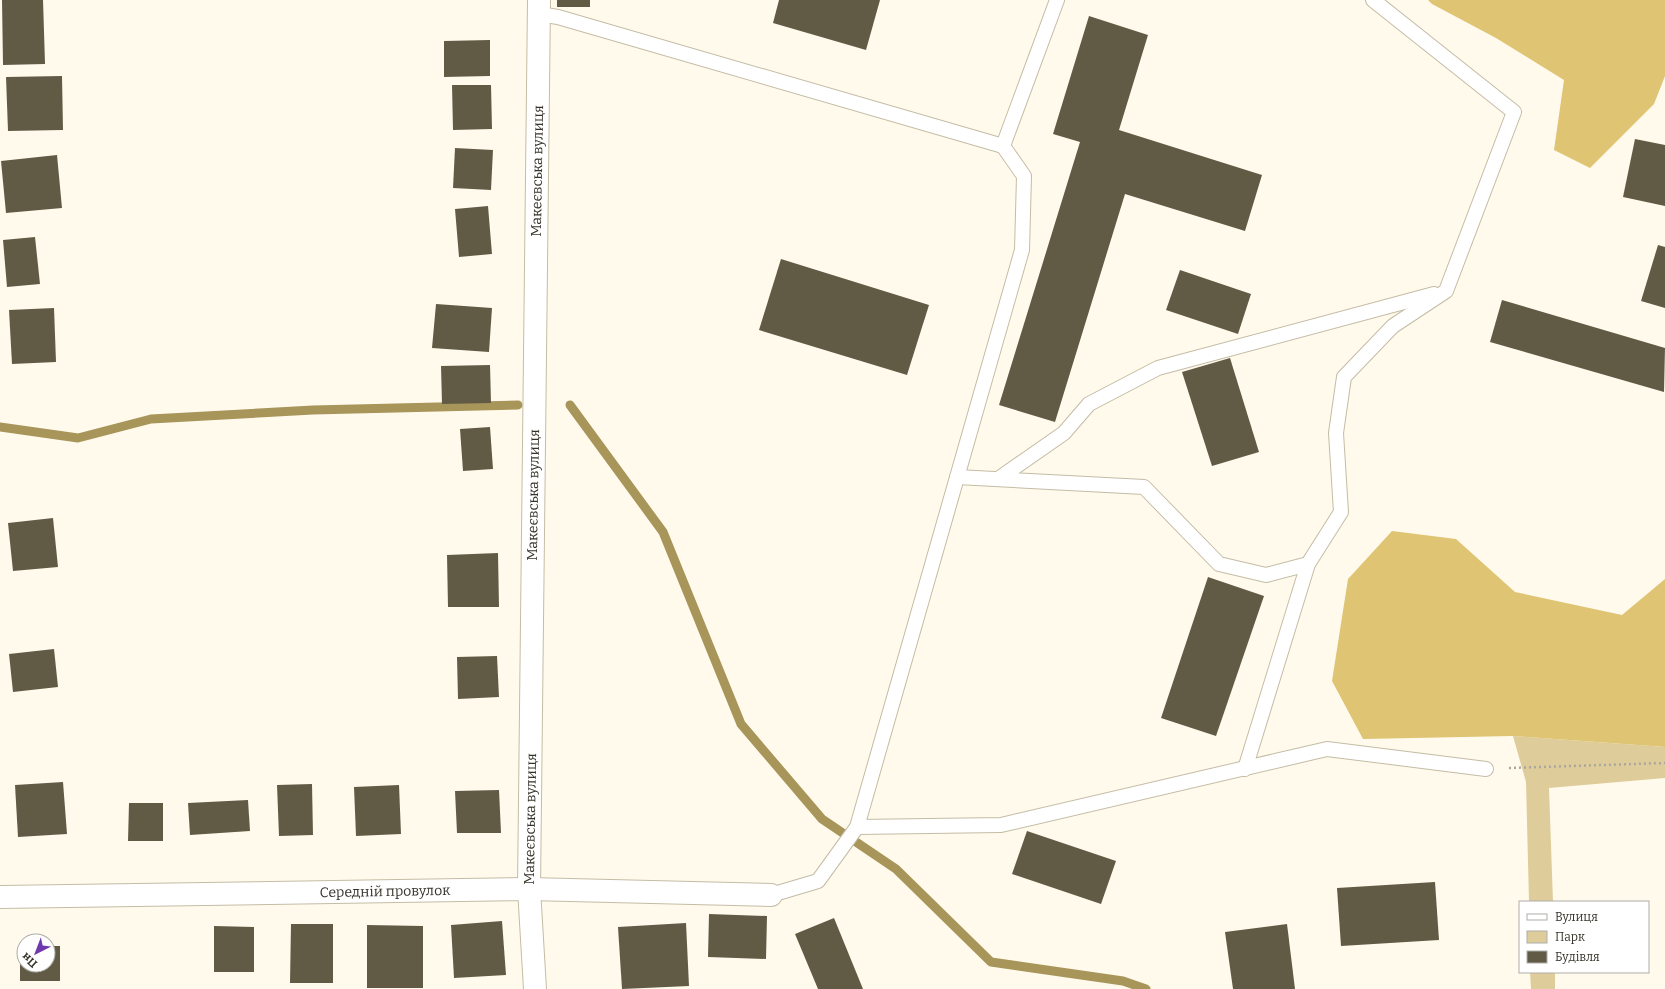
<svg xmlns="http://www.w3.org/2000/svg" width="1665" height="989" viewBox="0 0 1665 989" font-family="Bitter,serif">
<rect width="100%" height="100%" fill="#fffaec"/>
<g fill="#decd9b">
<polygon points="1513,736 1665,747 1665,778 1549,788 1553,902 1529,902 1526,782"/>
<polygon points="1530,972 1555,972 1555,989 1531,989"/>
</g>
<g fill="#dfc474">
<polygon points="1428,0 1665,0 1665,76 1654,104 1590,168 1554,150 1564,80 1496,38 1432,4"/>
<polygon points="1392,531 1456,539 1515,592 1622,615 1665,579 1665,747 1513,736 1363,739 1332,681 1348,579"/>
</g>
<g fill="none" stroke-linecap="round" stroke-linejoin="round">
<g stroke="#a8955a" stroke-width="9">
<polyline points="570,405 663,532 741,724 822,819 896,869 991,962 1123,981 1146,989"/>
<polyline points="0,427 78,438 151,419 313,410 518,405"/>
</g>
</g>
<g fill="#615b46">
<polygon points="2,0 43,0 45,64 3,65"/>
<rect x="557" y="0" width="33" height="7"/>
<polygon points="779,0 880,0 866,50 773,23"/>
<polygon points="1089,16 1148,35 1119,130 1262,175 1245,231 1125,194 1055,422 999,405 1080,142 1053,134"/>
<polygon points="490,40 490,76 444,77 444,41"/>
<polygon points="62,76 63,130 8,131 6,77"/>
<polygon points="452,85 491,85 492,129 453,130"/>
<polygon points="1635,139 1665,145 1665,206 1623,197"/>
<polygon points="455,148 493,150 491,190 453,188"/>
<polygon points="57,155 62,208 6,213 1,161"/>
<polygon points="488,206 492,254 459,257 455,209"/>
<polygon points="35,237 40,284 7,287 3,240"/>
<polygon points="1658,245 1665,247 1665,308 1641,301"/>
<polygon points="781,259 929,305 907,375 759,330"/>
<polygon points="1180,270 1251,294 1238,334 1166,310"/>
<polygon points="1502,300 1665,348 1664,392 1490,342"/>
<polygon points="436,304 492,308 489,352 432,348"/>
<polygon points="54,308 56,362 12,364 9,310"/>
<polygon points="1230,358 1259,452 1212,466 1182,372"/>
<polygon points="490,365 491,403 442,404 441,366"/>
<polygon points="490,427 493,469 463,471 460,429"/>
<polygon points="53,518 58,567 13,571 8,523"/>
<polygon points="498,553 499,607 448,607 447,555"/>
<polygon points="1208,577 1264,596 1216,736 1161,718"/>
<polygon points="54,649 58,687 13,692 9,654"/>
<polygon points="497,656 499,697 458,699 457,657"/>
<polygon points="63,782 67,834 18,837 15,785"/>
<polygon points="312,784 313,835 279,836 277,785"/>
<polygon points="399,785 401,834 356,836 354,787"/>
<polygon points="499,790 501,833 457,833 455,791"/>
<polygon points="248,800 250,831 190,835 188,803"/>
<polygon points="129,803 163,803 163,841 128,841"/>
<polygon points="1027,831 1116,861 1101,904 1012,874"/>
<polygon points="1435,882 1439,940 1341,946 1337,888"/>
<polygon points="709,914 767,916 766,959 708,957"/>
<polygon points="834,918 863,989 818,989 795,934"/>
<polygon points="502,921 506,975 454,978 451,925"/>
<polygon points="686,923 689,986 622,989 618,927"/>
<polygon points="291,924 333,924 333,983 290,983"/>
<polygon points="1287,924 1295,989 1233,989 1225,932"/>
<polygon points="367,925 423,926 423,988 367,988"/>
<polygon points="214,926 254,927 254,972 214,972"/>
<polygon points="20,946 24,946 24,965 48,965 48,946 60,946 60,981 20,981"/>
</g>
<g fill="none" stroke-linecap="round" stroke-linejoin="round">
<defs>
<g id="service">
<polyline points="539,14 558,17 1003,146 1024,176 1022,250 857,827 1001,825 1327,749 1486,769"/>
<polyline points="1003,146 1057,0"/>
<polyline points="957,477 1144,487 1219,564 1266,575 1308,564"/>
<polyline points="998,479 1064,433 1089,404 1158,368 1434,294"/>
<polyline points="1245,769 1308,564 1341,512 1336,433 1344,377 1393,326 1446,291 1514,112 1373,0"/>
<polyline points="771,895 818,881 857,827"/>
</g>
<g id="minor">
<polyline points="0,897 529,889 771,895"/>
<polyline points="535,989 529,889 539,0"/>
</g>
</defs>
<use href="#service" stroke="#c4bca5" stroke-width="16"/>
<use href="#minor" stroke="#c4bca5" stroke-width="24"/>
<polyline stroke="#aca79c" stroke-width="2.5" stroke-dasharray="2 3" stroke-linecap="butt" points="1509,768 1665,763"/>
<use href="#service" stroke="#fff" stroke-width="14"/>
<use href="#minor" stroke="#fff" stroke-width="22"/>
</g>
<g text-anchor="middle" stroke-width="4" stroke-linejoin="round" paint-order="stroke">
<g font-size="14" fill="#353229" stroke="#fff">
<text transform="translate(537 171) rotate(-89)" y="5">Макеєвська вулиця</text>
<text transform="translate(533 495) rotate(-89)" y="5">Макеєвська вулиця</text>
<text transform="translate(530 819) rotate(-89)" y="5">Макеєвська вулиця</text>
<text transform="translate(385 891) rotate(-1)" y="5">Середній провулок</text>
</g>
</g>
<rect x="1519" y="901" width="130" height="72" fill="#ffffff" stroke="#aeada9"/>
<rect x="1527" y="914" width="20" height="6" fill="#ffffff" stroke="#aeada9"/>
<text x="1555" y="921" font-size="12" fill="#353229">Вулиця</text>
<rect x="1527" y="931" width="20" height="12" fill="#decd9b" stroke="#aeada9"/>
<text x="1555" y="941" font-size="12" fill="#353229">Парк</text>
<rect x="1527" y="951" width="20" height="12" fill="#615b46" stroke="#aeada9"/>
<text x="1555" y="961" font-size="12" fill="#353229">Будівля</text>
<g transform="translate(36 953) rotate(222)"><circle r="19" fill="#ffffff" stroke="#aeada9"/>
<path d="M0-3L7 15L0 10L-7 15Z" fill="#7038ae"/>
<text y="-6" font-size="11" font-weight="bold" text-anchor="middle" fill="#353229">Пн</text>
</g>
</svg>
